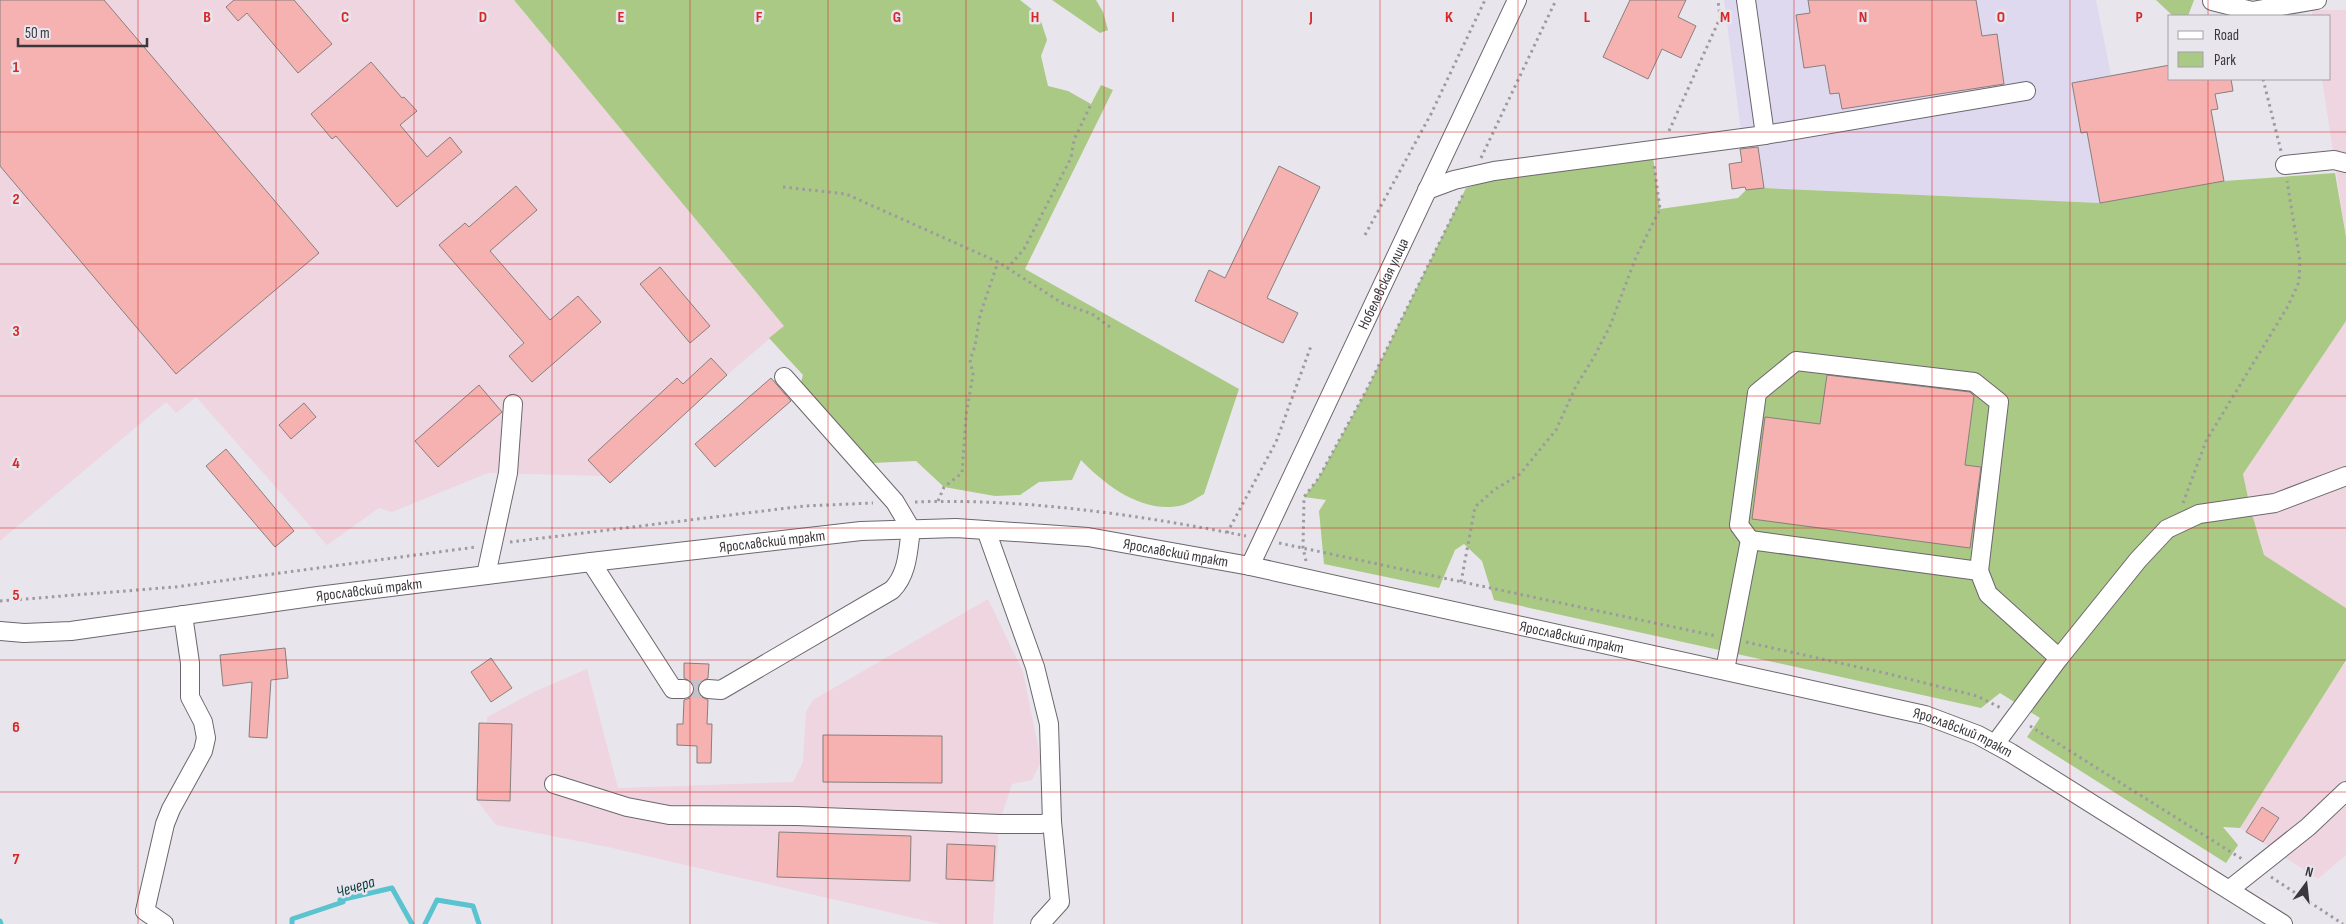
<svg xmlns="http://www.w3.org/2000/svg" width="2346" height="924" viewBox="0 0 2346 924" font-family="'Sofia Sans Condensed',sans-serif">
<rect width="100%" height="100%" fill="#e9e5ec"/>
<polygon fill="#dfd9ef" points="1724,0 2096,0 2111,75 2170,65 2170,79 2231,79 2233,91 2215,94 2218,109 2211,110 2224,181 2100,203 1764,188 1746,190 1740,147 1743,146"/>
<g fill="#eed5df">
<polygon points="0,0 514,0 784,326 727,375 610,483 604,476 488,473 392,512 379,508 327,545 196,397 176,413 166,402 0,541"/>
<polygon points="2312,10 2346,10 2346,237 2322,79 2330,79 2330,16 2312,16"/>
<polygon points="2346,321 2346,608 2264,555 2250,507 2243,474"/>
<polygon points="988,599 1023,672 1041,761 1032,780 1012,784 999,824 993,924 940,924 608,847 496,825 477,800 479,723 487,723 487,717 536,691 587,669 618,788 793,782 803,762 806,712 813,700"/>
<polygon points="2346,660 2346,855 2318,879 2240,828"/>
</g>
<g fill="#a9c985">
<path d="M514,0h506l19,15 8,25 -6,16 7,30 20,5 23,13 10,-19 12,5 -88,179 214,120 -35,105c-6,3 -14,9 -21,11 -39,10 -77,-19 -102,-45l-9,20 -33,2 -19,13 -25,1 -51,-9 -28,-26 -44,2 -72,-77 3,-11 -34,-37 15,-12z"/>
<polygon points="1052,0 1096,0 1103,12 1108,30 1100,33"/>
<polygon points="2156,0 2194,0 2188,16 2173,16"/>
<polygon points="1653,158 1660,209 1738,198 1746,190 1764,188 2100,203 2224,181 2335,173 2346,237 2346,321 2243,474 2250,507 2264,555 2346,608 2346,660 2240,828 2223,827 2238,845 2226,863 2027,737 2040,718 2000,693 1981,708 1494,600 1482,561 1464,544 1455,550 1439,588 1324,564 1319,511 1326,500 1304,497 1318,479 1366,391 1466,188 1495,179"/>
</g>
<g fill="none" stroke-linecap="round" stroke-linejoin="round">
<g stroke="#59c3cf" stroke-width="5">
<polyline points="0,921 1,924"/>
<polyline points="292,924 292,919 343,902 340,900 392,888 412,924"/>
<polyline points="425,924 437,900 473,906 479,924"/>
</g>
</g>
<g fill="#f5b2b0" stroke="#887f7e">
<polygon points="0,0 104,0 319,253 176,374 0,166"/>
<polygon points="234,0 294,0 332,44 298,73 247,13 238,21 226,7"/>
<polygon points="1630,0 1686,0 1678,17 1696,26 1681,58 1662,49 1648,79 1603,57"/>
<polygon points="1808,0 1976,0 1982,36 1997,34 2004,84 1842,109 1839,93 1830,94 1825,65 1804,68 1796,15 1810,13"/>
<polygon points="371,62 402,98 404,97 417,111 400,125 427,157 450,137 462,152 397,207 336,136 332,139 311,114"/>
<polygon points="2170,65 2170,79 2231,79 2233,91 2215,94 2218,109 2211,110 2224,181 2100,203 2087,132 2081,133 2072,83"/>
<polygon points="1758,147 1764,188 1746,190 1745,187 1732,189 1729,164 1742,162 1740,149"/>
<polygon points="1279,166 1320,187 1267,298 1298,313 1283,343 1195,301 1209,270 1225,278"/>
<polygon points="516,186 537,210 490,251 550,320 578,296 601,322 532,382 509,356 524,343 439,245 465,223 469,227"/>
<polygon points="660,267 710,326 690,343 640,284"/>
<polygon points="711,358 727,375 610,483 588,460 677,378 683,384"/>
<polygon points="1827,375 1970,392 1974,396 1965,465 1981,467 1970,548 1752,519 1765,417 1820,424"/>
<polygon points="771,378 791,401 715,467 695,444"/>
<polygon points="479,385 502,412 438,467 415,441"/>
<polygon points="304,403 316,417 291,439 279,425"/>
<polygon points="226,449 294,531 275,547 206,466"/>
<polygon points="285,648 288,678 271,680 267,738 249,737 252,682 223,686 220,655"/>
<polygon points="491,658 512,688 491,702 471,672"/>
<polygon points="684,663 709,664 708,678 700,683 697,689 702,697 708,700 707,724 712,724 711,763 697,763 697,746 677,745 677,724 683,724 684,700 690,698 695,689 693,683 684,678"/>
<polygon points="479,723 512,724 510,801 477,800"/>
<polygon points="823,735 942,736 942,783 823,782"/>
<polygon points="2262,807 2279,818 2263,842 2246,832"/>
<polygon points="779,832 911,836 910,881 777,877"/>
<polygon points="947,844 995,846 993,881 946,879"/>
</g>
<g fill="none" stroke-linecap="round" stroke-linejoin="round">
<polyline stroke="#c6c2c9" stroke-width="18" stroke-dasharray="18 9" stroke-linecap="butt" points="684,689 708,689"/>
<defs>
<g id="minor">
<polyline points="1746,0 1765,135"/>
<polyline points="2212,1 2252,11 2317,0"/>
<polyline points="2285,165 2334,160 2346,163"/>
<polyline points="1427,190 1454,180 1494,171 1765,135 2026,91"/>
<polyline points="986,530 1035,667 1049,724 1052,822 1060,902 1040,924"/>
<polyline points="1750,540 1739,525 1757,393 1796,361 1974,382 1999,402 1979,571"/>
<polyline points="591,562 673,689 684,689"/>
<path id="s1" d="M1250,566l267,-566"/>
<polyline points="486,575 508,473 513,404"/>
<path id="s2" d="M0,631l24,2 47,-2 247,-35 273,-34 270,-31 95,-3 132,9 162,29 675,149 53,20 33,18 272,171"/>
<polyline points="1725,670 1750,540 1979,571 1988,594 2059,658"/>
<path d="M708,689l13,1 171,-100c16,-16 16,-40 19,-61l-16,-27 -111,-125"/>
<polyline points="1995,744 2059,658 2138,560 2167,529 2199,514 2275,503 2346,476"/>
<polyline points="554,784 627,807 669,815 797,816 999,824 1041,824 1052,822"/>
<polyline points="2230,889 2308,827 2346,791"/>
<polyline points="164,924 145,911 165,824 171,809 203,751 206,738 203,722 190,697 190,663 183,615"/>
</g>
</defs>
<use href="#minor" stroke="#6c676e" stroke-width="20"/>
<g stroke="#9d9aa0" stroke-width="3" stroke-dasharray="2.5 4" stroke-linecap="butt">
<polyline points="2263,79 2281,151"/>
<polyline points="1669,131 1720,18 1718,0"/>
<polyline points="1481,158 1556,0"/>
<polyline points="783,187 846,194 998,262 1062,303 1092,314 1110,327"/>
<polyline points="1365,235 1431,114 1485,0"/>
<polyline points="1007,269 1024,249 1071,158 1074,140 1091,104"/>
<polyline points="938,501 944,487 962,473 966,416 973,374 970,360 975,346 980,315 998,262"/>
<path d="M915,502c108,-4 225,13 331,34"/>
<polyline points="2183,503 2206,441 2288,306 2299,282 2300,261 2287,181"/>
<polyline points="1227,533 1276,442 1311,346"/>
<polyline points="510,542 804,506 873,503"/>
<polyline points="1279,543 1716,636"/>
<polyline points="1306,561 1303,548 1304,497 1318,479 1366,391 1463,195"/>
<polyline points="1461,582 1475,507 1494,490 1520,474 1556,430 1576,386 1594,357 1610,326 1636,257 1660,209 1654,165"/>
<polyline points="0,601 175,587 476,547"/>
<polyline points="1746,642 1889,674 1977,696 2001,708"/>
<polyline points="2030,726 2242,859"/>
<polyline points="2271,877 2343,924"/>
</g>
<use href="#minor" stroke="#fff" stroke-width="18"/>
</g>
<path fill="none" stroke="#d62828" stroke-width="1" stroke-opacity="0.55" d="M138,0v924M276,0v924M414,0v924M552,0v924M690,0v924M828,0v924M966,0v924M1104,0v924M1242,0v924M1380,0v924M1518,0v924M1656,0v924M1794,0v924M1932,0v924M2070,0v924M2208,0v16M2208,79v845M0,132h2346M0,264h2346M0,396h2346M0,528h2346M0,660h2346M0,792h2346"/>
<g text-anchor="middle" stroke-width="5" stroke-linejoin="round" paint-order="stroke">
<g font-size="15" fill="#3a383c" stroke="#e9e5ec">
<text dy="5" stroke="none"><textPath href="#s1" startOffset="312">Нобелевская улица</textPath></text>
<text dy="5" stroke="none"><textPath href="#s2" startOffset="778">Ярославский тракт</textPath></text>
<text dy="5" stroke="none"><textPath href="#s2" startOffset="1184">Ярославский тракт</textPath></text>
<text dy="5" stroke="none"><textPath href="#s2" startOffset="372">Ярославский тракт</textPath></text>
<text dy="5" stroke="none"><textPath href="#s2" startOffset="1589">Ярославский тракт</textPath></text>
<text dy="5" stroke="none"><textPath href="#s2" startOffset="1992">Ярославский тракт</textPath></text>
</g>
<g font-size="16" font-style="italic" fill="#073b40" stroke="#e9e5ec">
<text transform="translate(355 886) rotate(-17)" y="6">Чечера</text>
</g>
</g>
<g font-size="16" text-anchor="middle" font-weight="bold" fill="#d62828" stroke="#e9e5ec" stroke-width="5" stroke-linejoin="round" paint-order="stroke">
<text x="207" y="22">B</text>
<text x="345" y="22">C</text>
<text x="483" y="22">D</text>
<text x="621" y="22">E</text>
<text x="759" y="22">F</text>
<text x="897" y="22">G</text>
<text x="1035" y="22">H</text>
<text x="1173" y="22">I</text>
<text x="1311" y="22">J</text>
<text x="1449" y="22">K</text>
<text x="1587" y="22">L</text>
<text x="1725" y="22">M</text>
<text x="1863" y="22">N</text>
<text x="2001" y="22">O</text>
<text x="2139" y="22">P</text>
<text x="16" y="72">1</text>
<text x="16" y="204">2</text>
<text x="16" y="336">3</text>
<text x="16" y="468">4</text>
<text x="16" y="600">5</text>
<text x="16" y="732">6</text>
<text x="16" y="864">7</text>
</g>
<rect x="2168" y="15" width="162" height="65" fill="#e9e5ec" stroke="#a3a0a6"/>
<rect x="2178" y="31" width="25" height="8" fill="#ffffff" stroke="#a3a0a6"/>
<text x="2214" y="40" font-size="15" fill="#3a383c">Road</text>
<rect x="2178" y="52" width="25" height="15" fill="#a9c985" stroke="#a3a0a6"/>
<text x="2214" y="65" font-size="15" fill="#3a383c">Park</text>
<g transform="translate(2306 884) rotate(15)" stroke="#e9e5ec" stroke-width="4" paint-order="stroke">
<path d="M0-4L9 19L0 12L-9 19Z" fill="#3a383c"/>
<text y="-8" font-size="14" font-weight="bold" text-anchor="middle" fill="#3a383c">N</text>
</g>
<path d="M18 38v8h129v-8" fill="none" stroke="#3a383c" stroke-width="2.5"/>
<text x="25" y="38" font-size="15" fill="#3a383c" stroke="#e9e5ec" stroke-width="4" paint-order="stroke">50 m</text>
</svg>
